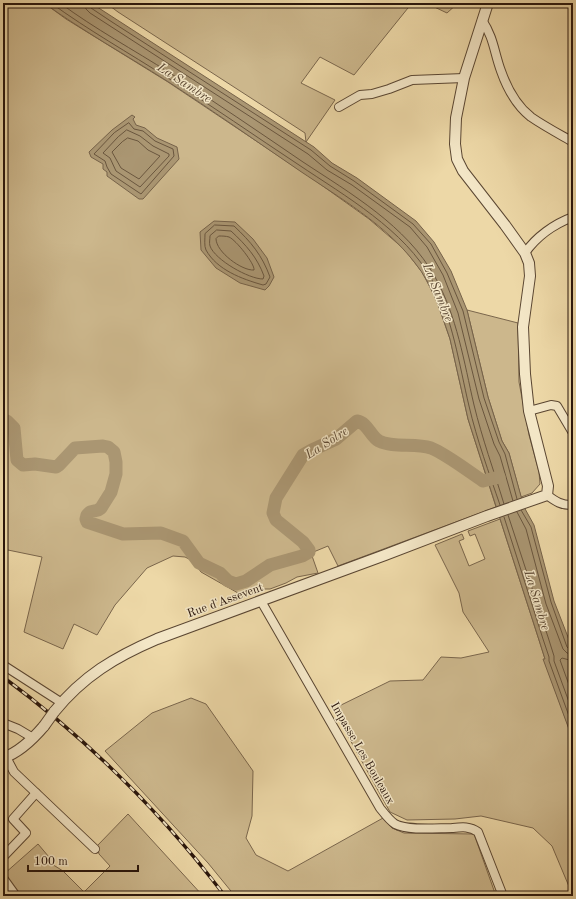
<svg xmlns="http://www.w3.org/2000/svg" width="576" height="899" viewBox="0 0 576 899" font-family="'Old Standard TT',serif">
<rect width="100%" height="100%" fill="#edd8a7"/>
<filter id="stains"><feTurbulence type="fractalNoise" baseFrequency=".005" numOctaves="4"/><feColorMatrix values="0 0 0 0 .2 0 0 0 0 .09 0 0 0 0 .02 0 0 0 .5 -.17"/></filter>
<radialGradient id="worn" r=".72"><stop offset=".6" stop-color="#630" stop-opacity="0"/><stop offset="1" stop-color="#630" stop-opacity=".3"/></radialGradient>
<g fill="#ccb78c" stroke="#7a664c">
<polygon points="3,3 44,3 66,19 168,82 313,179 369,219 404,249 422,272 436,299 450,339 468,419 496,507 338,566 328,546 311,553 318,573 297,577 286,583 270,589 257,589 238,593 201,572 193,561 185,557 173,556 147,568 115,605 97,635 74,624 63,649 24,632 42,557 3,549"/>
<polygon points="106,3 412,3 354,75 320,57 301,83 335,100 306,142 305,133 118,12"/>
<polygon points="426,3 458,3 447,13"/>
<polygon points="467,310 518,323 519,382 529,435 539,472 540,484 532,493 521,497 509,453 502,441 488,397"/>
<polygon points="500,519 539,640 545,659 544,660 570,731 573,731 573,732 571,734 573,739 573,896 552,846 533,828 481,816 455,819 407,820 390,812 333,709 390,681 423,680 441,657 461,658 489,652 463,612 459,593 435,545 462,534 464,539 459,541 469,566 485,559 475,534 470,536 468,531"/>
<polygon points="191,698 206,704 253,771 252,816 246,838 256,855 288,871 383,818 392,828 404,833 474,834 496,896 235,896 208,863 105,751 152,713"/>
<polygon points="128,814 203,896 19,896 4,874 38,844 49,857 47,861 63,871 84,892 110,866 99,854 97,846"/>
</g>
<g fill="#aa9672" stroke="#766249">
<path d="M44,3h47l223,144 18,16 25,15 59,43 18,21 17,29 16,39 21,87 14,44 7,12 15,54 10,18 20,76 19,49v82l-1,-1 -2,1 -27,-73h2l-6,-19 -71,-221 -18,-80c-9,-26 -17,-54 -35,-76 -30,-39 -75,-65 -115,-92 -44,-30 -88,-61 -133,-90 -41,-26 -84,-50 -123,-78z"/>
<polygon points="132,115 135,117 133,119 136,125 145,128 157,138 177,147 179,159 143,199 139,199 107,176 107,172 103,169 103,164 91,157 89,152 112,130"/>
<polygon points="214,221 235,222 253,239 267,258 274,277 269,286 265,290 240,283 216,268 201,250 200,232"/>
</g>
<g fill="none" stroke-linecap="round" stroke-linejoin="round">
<g stroke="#6a563e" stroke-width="1">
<path d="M51,3c37,27 78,50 117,75 44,28 87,58 131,87 46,31 106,65 133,115 21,39 27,84 37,126 8,34 20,67 31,99"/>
<path d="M60,3c35,26 74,47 110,70 45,29 89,59 133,89 47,31 104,64 132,115 22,39 29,85 39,128 8,33 20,66 30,99"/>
<polyline points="84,3 86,9 90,13 308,154 327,170 352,185 410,227 427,247 443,275 458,313 479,399 494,444 500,456 513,501"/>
<polyline points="89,3 91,8 112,22 311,150 330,166 354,181 413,224 431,244 447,273 463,311 484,398 499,442 505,454 517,499"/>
<polygon points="129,123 134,129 143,131 155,141 173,149 174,156 141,194 111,174 107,167 105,161 94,154 114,133"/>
<polygon points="127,130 140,136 153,146 169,154 169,156 140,187 116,171 110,158 103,153 118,137"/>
<polygon points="128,138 138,141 148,150 160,156 139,179 121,168 112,152 122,142"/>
<path d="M215,225l19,1c17,16 28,29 36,51l-4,7 -3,1c-21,-6 -46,-15 -57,-35 -2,-4 -1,-11 -1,-16z"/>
<path d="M217,230l14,1c15,14 26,26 33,45l-1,3c-14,0 -48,-19 -53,-33 -1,-3 0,-7 0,-10z"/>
<path d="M219,236c3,0 7,0 10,1 7,3 26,27 25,33 -12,1 -38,-18 -38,-31z"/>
<polyline points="521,510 531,527 551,602 567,647 570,650 573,650"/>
<polyline points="517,512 526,529 546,604 563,649 567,653 573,655"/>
<polyline points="508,515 548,637 554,656 554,661 573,713"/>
<polyline points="504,517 543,639 549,657 549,661 573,727"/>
<polyline points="573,661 562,658 560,660 573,696"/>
</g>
<path stroke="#aa9672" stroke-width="13" d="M3,420l4,1 7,7 3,32 6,5 12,-1 21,3 3,-2 16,-17 28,-2 5,1 6,5 2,10v12l-5,18 -10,16 -3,2 -8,2 -3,3 -1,4 1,3 36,12 38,-1 22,8 16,22 21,10 8,8 8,3 10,-3 24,-16 32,-9 7,-4v-2l-6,-8 -27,-22 -3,-7 3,-15 27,-43 9,-5 24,-11 21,-18c11,2 13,15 22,20 14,7 36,2 52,7 15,6 37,23 52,33l16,-4"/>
<defs>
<g id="minor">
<path d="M482,20c12,18 12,32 19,51 6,17 16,35 30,46 13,9 28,17 42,25"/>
<polyline points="339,107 360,95 372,94 389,89 412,80 464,78"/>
<path d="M525,253c11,-16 29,-29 48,-36"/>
<polyline points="529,411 551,405 557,406 573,433"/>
<path d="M547,495c8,6 15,11 26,10"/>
<path d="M261,601l119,207c4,5 9,12 15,16 13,7 42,4 57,4 10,-1 18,-2 26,4l25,64"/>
<polyline points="3,665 62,703"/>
<polyline points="3,723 18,729 33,738"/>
<polyline points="6,757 14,772 95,849"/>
<polyline points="3,857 26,833 13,819 36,793"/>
<polyline points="3,878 16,896"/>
</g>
<g id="tertiary">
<path d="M54,712c29,-36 61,-55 103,-73l228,-84 102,-39 60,-21 1,-9 -19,-75 -4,-37 -2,-47 7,-51 -1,-13 -4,-10 -20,-28 -42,-54 -6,-12 -2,-15 1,-26 8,-40 24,-75"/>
<path d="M3,758c17,-6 30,-19 41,-32"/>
</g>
</defs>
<use href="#minor" stroke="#5a4632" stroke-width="10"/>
<use href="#tertiary" stroke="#5a4632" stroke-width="12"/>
<use href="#minor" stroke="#f3e6c6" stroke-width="8"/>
<use href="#tertiary" stroke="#f3e6c6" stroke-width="10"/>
<defs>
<path id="rail" d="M3,677c84,62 159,136 222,219"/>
</defs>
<use href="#rail" stroke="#29150b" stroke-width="3.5"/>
<use href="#rail" stroke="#f3e6c6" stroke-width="2" stroke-dasharray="6" stroke-linecap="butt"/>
<defs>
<polyline id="tertiary-bridge" points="44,726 54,712"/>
</defs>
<use href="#tertiary-bridge" stroke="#5a4632" stroke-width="12" stroke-linecap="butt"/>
<use href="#tertiary-bridge" stroke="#f3e6c6" stroke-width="10"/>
</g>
<g text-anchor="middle" stroke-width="3" stroke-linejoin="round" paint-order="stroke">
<g font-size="12" fill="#29150b" stroke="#f3e6c6">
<text transform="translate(225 600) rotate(-20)" y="4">Rue d'Assevent</text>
<text transform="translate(363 753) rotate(60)" y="4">Impasse Les Bouleaux</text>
</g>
<g font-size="13" font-style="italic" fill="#5d4934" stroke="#f3e6c6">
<text transform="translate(185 82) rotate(33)" y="5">La Sambre</text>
<text transform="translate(439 292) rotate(68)" y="5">La Sambre</text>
<text transform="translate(326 442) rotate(-33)" y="5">La Solre</text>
<text transform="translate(538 600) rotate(73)" y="5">La Sambre</text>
</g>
</g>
<rect width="576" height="899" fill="none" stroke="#edd8a7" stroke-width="16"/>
<rect x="4" y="4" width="568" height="891" fill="none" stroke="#29150b" stroke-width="2"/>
<rect x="8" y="8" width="560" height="883" fill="none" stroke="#29150b"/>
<path d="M28 865v6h110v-6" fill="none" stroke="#29150b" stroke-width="2"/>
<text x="34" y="865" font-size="12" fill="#29150b" stroke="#f3e6c6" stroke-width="3" paint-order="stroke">100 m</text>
<rect width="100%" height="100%" filter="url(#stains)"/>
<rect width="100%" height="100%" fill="url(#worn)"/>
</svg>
